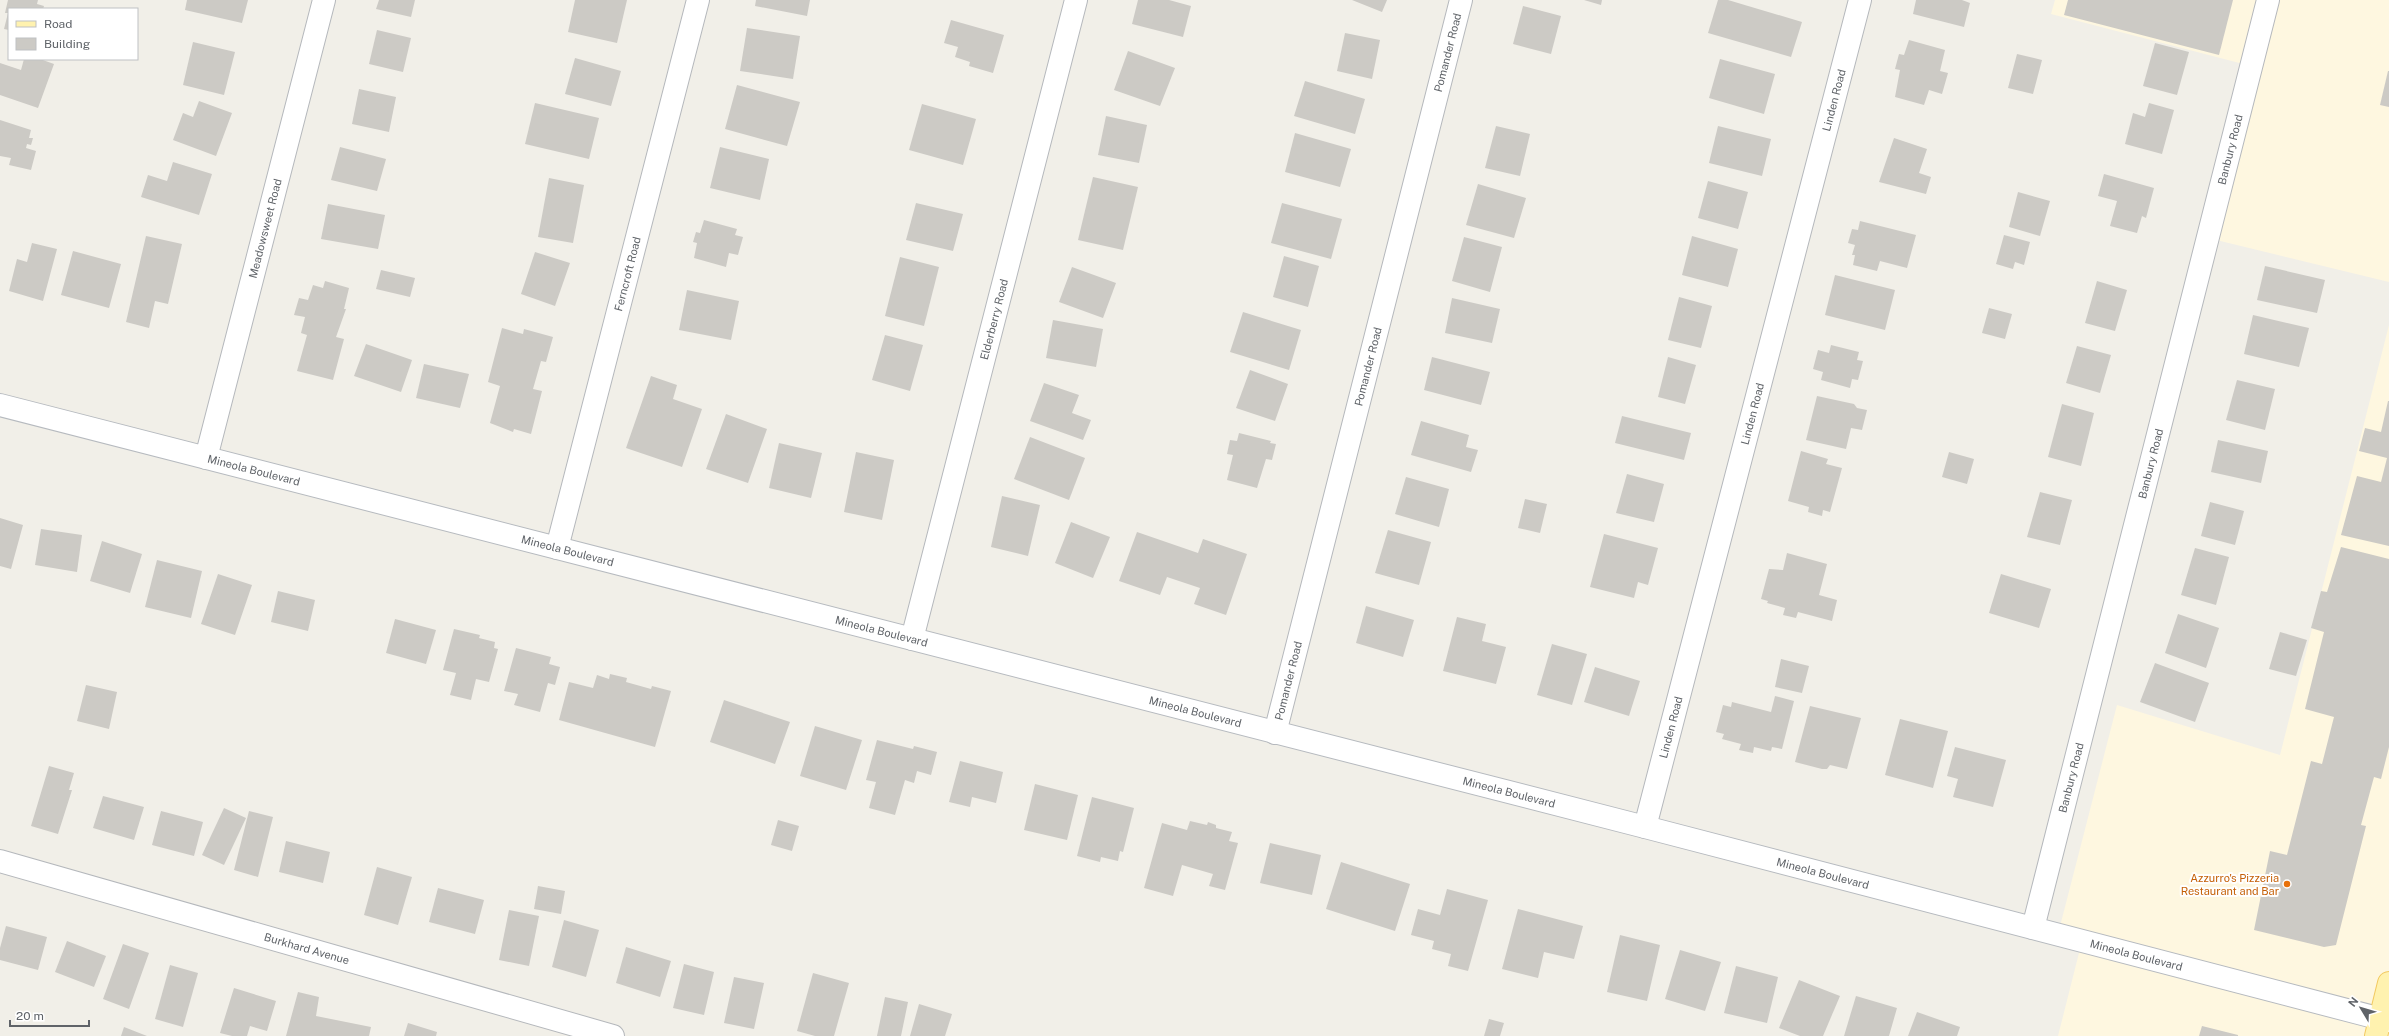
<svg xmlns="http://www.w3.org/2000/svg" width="2389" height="1036" viewBox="0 0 2389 1036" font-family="'Public Sans',sans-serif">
<rect width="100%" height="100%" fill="#f1efe8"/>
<g fill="#fef7e0">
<polygon points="2055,0 2389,0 2389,282 2208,238 2251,66 2051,14"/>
<polygon points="2389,325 2389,1036 2058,1036 2081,945 2057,938 2117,705 2280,755"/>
</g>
<g fill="#cccac5">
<polygon points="8,0 38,0 37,4 44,6 43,9 9,9 9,30 4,29 8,13 5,13"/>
<polygon points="187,0 248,0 242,23 185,10"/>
<polygon points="379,0 415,0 411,17 376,9"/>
<polygon points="575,0 627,0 617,43 568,32"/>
<polygon points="756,0 810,0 807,16 755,6"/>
<polygon points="1138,0 1169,0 1191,6 1183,37 1132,24"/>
<polygon points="1352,0 1387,0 1382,12"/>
<polygon points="1584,0 1602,0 1601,5"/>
<polygon points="1718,0 1728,0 1802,22 1791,57 1708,33"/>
<polygon points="1916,0 1962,0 1970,3 1964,27 1913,14"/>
<polygon points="2068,0 2233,0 2219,55 2064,15"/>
<polygon points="1523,6 1561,16 1551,54 1513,44"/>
<polygon points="951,20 1004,35 993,73 969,66 970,62 955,57 958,47 944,43"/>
<polygon points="747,28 800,36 793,79 740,71"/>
<polygon points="377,30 411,38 403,72 369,64"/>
<polygon points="1345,33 1380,40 1372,79 1337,71"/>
<polygon points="1909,40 1945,50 1940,71 1948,73 1942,94 1929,90 1924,105 1895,97 1900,70 1895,69 1899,54 1904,55"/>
<polygon points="193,42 235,52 224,95 183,85"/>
<polygon points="2155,43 2189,52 2177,95 2143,86"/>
<polygon points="1128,51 1175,68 1160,106 1114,90"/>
<polygon points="2017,54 2042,60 2033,94 2008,88"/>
<polygon points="575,58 621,71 611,106 565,94"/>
<polygon points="24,59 40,59 54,64 38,108 0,95 0,63 21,70"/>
<polygon points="1720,59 1775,74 1764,114 1709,98"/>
<polygon points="2388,71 2389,71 2389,107 2380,105"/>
<polygon points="1305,81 1365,99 1355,134 1294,116"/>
<polygon points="737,85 800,102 787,146 725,129"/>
<polygon points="359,89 396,97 389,132 352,124"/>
<polygon points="199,101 232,113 216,156 173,140 183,113 193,117"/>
<polygon points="535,103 599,118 589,159 525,144"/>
<polygon points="2149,103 2174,110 2162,154 2125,144 2133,113 2145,117"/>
<polygon points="922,104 976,119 963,165 909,150"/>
<polygon points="1106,116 1147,125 1139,163 1098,155"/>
<polygon points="0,120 31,130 29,138 33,138 31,145 27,144 26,148 36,151 31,170 9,165 11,158 0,156"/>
<polygon points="1496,126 1530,134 1520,176 1485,168"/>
<polygon points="1718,126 1771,139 1762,176 1709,163"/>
<polygon points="1295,133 1351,149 1340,187 1285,172"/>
<polygon points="1894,138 1927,149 1919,173 1931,177 1926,194 1879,182"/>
<polygon points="340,147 386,159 377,191 331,180"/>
<polygon points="720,147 769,159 760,200 710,188"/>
<polygon points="173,162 212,174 199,215 141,197 148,175 167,181"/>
<polygon points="2104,174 2154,188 2146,218 2142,216 2137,233 2110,226 2117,201 2098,196"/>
<polygon points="1093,177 1138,187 1123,250 1078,240"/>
<polygon points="549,178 584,185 573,243 538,237"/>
<polygon points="1708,181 1748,192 1738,229 1698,218"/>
<polygon points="1478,184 1526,198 1514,238 1466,225"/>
<polygon points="2018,192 2050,201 2040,236 2009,227"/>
<polygon points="916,203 963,214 953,251 906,240"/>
<polygon points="1282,203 1342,219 1331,259 1271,243"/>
<polygon points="328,204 385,215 378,249 321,239"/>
<polygon points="704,220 737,229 735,235 743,237 738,255 729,253 726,267 694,258 697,243 693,242 696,232 700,233"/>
<polygon points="1860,221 1916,235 1907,268 1880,261 1877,271 1853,265 1855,255 1852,255 1855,245 1848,243 1852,229 1858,230"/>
<polygon points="2004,235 2030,242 2024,265 2015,262 2013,269 1996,264"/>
<polygon points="146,236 182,244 168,304 155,301 149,328 126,322"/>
<polygon points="1692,236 1738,249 1728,287 1682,275"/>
<polygon points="1464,237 1502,247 1490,292 1452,281"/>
<polygon points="32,243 57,249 43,301 9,291 17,259 27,262"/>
<polygon points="73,251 121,264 109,308 61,295"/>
<polygon points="535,252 570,263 555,306 521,294"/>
<polygon points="1284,256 1319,266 1308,307 1273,297"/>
<polygon points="900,257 939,267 924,326 885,316"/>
<polygon points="2265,266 2325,280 2317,313 2257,300"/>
<polygon points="1072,267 1116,283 1103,318 1059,302"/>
<polygon points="381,270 415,278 410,297 376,289"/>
<polygon points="1835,275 1895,290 1885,330 1825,315"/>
<polygon points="325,281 349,288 344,309 346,309 336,337 344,339 333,380 297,371 307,335 301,333 305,317 294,315 299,298 308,300 313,285 323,288"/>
<polygon points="2097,281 2127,290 2115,331 2085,323"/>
<polygon points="687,290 739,301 731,340 679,330"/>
<polygon points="1679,297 1712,306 1701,348 1668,340"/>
<polygon points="1452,298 1500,309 1492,343 1445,333"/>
<polygon points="1989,308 2012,314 2005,339 1982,333"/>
<polygon points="1243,312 1301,330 1289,370 1230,352"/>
<polygon points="2253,315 2309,328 2299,367 2244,354"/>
<polygon points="1053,320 1103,329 1096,367 1046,358"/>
<polygon points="502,328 523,334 524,329 553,337 546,362 541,361 533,389 542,391 531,434 514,429 513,432 490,423 500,386 488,382"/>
<polygon points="885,335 923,345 910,391 872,380"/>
<polygon points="366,344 412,360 401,392 354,376"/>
<polygon points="1831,345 1859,352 1857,360 1863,361 1858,380 1852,379 1850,388 1821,380 1823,372 1813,369 1818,350 1829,353"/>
<polygon points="2077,346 2111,355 2100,393 2066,383"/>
<polygon points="1432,357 1490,372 1481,405 1424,390"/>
<polygon points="1668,357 1696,365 1685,404 1658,397"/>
<polygon points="424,364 469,374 460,408 416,398"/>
<polygon points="1250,370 1288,384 1275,421 1236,408"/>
<polygon points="651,376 677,385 673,399 702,409 682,467 626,448"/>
<polygon points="2237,380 2275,389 2265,430 2226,420"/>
<polygon points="1044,383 1079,395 1072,413 1091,420 1083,440 1030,421"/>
<polygon points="1817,396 1854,404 1857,408 1867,410 1862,430 1851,428 1846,449 1806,440"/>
<polygon points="2388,401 2389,401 2389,546 2341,535 2357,476 2381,482 2387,458 2359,451 2365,428 2381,432"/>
<polygon points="2062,404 2094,413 2081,466 2048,457"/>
<polygon points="726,414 767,429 748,483 706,469"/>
<polygon points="1622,416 1691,433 1684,460 1615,443"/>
<polygon points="1421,421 1469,435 1466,447 1478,450 1471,472 1411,455"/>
<polygon points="1239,433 1271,441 1270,443 1276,444 1272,460 1266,459 1257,488 1227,480 1233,455 1227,454 1230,440 1237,441"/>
<polygon points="1030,437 1085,458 1069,500 1014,479"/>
<polygon points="2218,440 2268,451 2261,483 2211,472"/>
<polygon points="779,443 822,453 811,498 769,488"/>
<polygon points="1801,451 1828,459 1826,464 1842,468 1830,512 1823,510 1822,516 1808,512 1809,507 1788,501"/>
<polygon points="856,452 894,460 882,520 844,512"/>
<polygon points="1949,452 1974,459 1967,484 1942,477"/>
<polygon points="1627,474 1664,484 1654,522 1616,513"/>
<polygon points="1406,477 1449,489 1439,527 1395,514"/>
<polygon points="2040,492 2072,500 2060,545 2027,537"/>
<polygon points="1002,496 1040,505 1028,556 991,547"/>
<polygon points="1525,499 1547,504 1540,533 1518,528"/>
<polygon points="2210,502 2244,511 2235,545 2201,536"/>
<polygon points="0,518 23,525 11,569 0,566"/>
<polygon points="1071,522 1110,537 1093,578 1055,563"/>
<polygon points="41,529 82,535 77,572 35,565"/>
<polygon points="1388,530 1431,542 1419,585 1375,573"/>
<polygon points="1137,532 1198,553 1203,539 1247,554 1226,615 1194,604 1200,588 1167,577 1160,595 1119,581"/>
<polygon points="1604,534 1658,548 1648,585 1638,582 1634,598 1590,587"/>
<polygon points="102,541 142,554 130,593 90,581"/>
<polygon points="2341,547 2389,559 2389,747 2381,779 2374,777 2361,825 2366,826 2336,945 2324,947 2254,930 2270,851 2287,855 2311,761 2322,764 2334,717 2305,709 2324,632 2311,628 2321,591 2327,592"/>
<polygon points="2195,548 2229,557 2216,605 2181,595"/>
<polygon points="1787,553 1827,564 1819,595 1837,600 1832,621 1798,612 1796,618 1783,615 1785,608 1767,603 1768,601 1761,599 1769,569 1783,570"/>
<polygon points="157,560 202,571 191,618 145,607"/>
<polygon points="218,574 252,585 235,635 201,624"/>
<polygon points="2001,574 2051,589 2039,628 1989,613"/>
<polygon points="278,591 315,600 308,631 271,622"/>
<polygon points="1366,606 1414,620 1403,657 1356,643"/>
<polygon points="2178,614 2219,628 2206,668 2165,653"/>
<polygon points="1457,617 1486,624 1482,641 1506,647 1496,684 1443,671"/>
<polygon points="395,619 436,630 426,664 386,653"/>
<polygon points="454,629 480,635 479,638 495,642 494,648 498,649 489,682 476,679 471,700 450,695 456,673 443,670"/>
<polygon points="2280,632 2307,640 2296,676 2269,669"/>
<polygon points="1552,644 1587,654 1572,705 1537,695"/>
<polygon points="516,648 551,657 549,664 560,667 555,685 548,683 540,712 514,705 518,694 504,691"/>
<polygon points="1781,659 1809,666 1802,693 1775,687"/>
<polygon points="2155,663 2209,683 2195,722 2140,702"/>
<polygon points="1595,667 1640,681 1629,716 1584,702"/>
<polygon points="610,674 627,678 626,682 651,689 652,686 671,691 655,747 559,720 569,682 593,688 597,675 609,679"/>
<polygon points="86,685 117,692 109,729 77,721"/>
<polygon points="1775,696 1794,701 1782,749 1772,747 1771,751 1754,747 1753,753 1739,750 1741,744 1722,739 1724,734 1716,732 1723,705 1731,707 1732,702 1771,712"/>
<polygon points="724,700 790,722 775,764 710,742"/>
<polygon points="1810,706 1861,718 1847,769 1830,765 1827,769 1822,769 1795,762"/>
<polygon points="1900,719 1948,731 1933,788 1885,775"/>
<polygon points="815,726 862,740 846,790 800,776"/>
<polygon points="877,740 913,749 914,746 937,752 931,775 917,771 914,783 905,780 895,815 869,808 876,782 866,780"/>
<polygon points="1955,747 2006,760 1993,807 1953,797 1958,779 1947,776"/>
<polygon points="960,761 1003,772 996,803 972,797 970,807 949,802"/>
<polygon points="49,766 74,773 69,790 72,790 58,834 31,826"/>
<polygon points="1035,784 1078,795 1067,840 1024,830"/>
<polygon points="103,796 144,807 134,840 93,828"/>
<polygon points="1092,797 1134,808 1123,852 1120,851 1118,861 1101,857 1100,862 1077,856"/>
<polygon points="224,808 246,818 224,865 202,855"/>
<polygon points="161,811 203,822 194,856 152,845"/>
<polygon points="249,811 273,817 258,877 234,870"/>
<polygon points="778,820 799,826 792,851 771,845"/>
<polygon points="1190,821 1207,825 1208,822 1216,825 1216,828 1232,832 1229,841 1238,843 1225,890 1209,886 1213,874 1182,865 1173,896 1144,888 1162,823 1187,830"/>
<polygon points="286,841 330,852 323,883 279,872"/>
<polygon points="1270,843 1321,855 1312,895 1260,883"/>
<polygon points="1341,862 1410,884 1395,931 1326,909"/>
<polygon points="377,867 412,877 398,925 364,915"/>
<polygon points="538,886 565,891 561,914 534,909"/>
<polygon points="438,888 484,900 475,934 429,922"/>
<polygon points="1447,889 1488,900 1468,971 1448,966 1451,954 1432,949 1434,941 1411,935 1418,909 1440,915"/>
<polygon points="1518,909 1583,926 1574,959 1544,952 1538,978 1502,969"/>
<polygon points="509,910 539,916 529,966 499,960"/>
<polygon points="564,920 599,930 586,977 552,967"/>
<polygon points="6,926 47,937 38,970 0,960 0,948"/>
<polygon points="1620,935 1660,945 1647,1001 1607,992"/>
<polygon points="67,941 106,956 94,987 55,972"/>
<polygon points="123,944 149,953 129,1009 103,999"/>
<polygon points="626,947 671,961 660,997 616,983"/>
<polygon points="1680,950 1721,962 1705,1011 1665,999"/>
<polygon points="684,964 714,972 704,1015 673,1008"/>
<polygon points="170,965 198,973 183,1027 155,1019"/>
<polygon points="1736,966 1778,977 1767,1023 1724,1013"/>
<polygon points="813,973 849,983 834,1036 815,1036 797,1031"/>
<polygon points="734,977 764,983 754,1029 724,1023"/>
<polygon points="1799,980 1840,996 1823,1036 1800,1036 1779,1028"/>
<polygon points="234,988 276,1001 267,1031 250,1026 247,1036 232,1036 220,1033"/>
<polygon points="298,992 319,997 316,1016 371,1027 369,1036 286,1036"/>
<polygon points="1856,996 1897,1008 1889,1036 1844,1036"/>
<polygon points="885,997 908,1002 901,1036 877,1036"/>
<polygon points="919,1004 952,1014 945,1036 910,1036"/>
<polygon points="1917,1012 1960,1027 1957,1036 1908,1036"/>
<polygon points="1489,1019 1504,1023 1500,1036 1484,1036"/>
<polygon points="408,1023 437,1032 436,1036 404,1036"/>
<polygon points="2202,1026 2238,1035 2238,1036 2199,1036"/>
<polygon points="124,1027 147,1036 121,1036"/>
</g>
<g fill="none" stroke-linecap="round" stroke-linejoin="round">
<defs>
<g id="street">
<path id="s1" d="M206,458l118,-458"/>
<path id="s2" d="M557,548l141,-548"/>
<path id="s3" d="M912,639l164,-639"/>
<path id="s4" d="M1275,733l186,-733"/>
<path id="s5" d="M1645,827l215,-827"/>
<path id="s6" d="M0,861l613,175"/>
<path id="s7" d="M2033,928l235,-928"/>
</g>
<g id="secondary">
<path id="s8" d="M0,405l1645,422 744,194"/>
</g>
<polyline id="primary" points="2376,1036 2389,983"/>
</defs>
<use href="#street" stroke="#b5b8bc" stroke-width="24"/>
<use href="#secondary" stroke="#b6babf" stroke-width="24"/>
<use href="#primary" stroke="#f2c960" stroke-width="24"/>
<use href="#street" stroke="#fff" stroke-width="22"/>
<use href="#secondary" stroke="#fff" stroke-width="22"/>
<use href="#primary" stroke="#fff2af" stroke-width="22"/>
</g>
<circle fill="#e8710a" stroke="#fff" stroke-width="1.5" cx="2287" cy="884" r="4"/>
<g text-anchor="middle" stroke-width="4" stroke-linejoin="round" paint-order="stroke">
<g font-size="11" fill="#5f6368" stroke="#fff">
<text dy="4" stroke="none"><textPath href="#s4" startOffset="702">Pomander Road</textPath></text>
<text dy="4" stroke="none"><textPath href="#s5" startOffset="751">Linden Road</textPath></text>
<text dy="4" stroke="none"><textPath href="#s7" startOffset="803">Banbury Road</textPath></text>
<text dy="4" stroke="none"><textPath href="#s1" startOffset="237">Meadowsweet Road</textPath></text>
<text dy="4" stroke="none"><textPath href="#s2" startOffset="283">Ferncroft Road</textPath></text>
<text dy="4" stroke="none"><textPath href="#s3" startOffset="330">Elderberry Road</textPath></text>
<text dy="4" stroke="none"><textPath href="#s4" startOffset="378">Pomander Road</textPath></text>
<text dy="4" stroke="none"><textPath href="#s5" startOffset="427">Linden Road</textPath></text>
<text dy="4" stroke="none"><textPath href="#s7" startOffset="479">Banbury Road</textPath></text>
<text dy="4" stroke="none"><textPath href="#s8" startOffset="262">Mineola Boulevard</textPath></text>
<text dy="4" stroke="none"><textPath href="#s8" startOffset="586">Mineola Boulevard</textPath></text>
<text dy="4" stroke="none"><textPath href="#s8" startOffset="910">Mineola Boulevard</textPath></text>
<text dy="4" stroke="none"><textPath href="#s4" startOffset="54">Pomander Road</textPath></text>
<text dy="4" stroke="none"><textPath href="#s8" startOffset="1234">Mineola Boulevard</textPath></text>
<text dy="4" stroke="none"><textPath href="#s5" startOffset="103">Linden Road</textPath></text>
<text dy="4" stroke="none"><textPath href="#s7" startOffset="155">Banbury Road</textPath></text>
<text dy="4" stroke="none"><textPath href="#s8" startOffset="1558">Mineola Boulevard</textPath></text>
<text dy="4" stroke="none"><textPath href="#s8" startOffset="1882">Mineola Boulevard</textPath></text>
<text dy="4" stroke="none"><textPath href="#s6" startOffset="319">Burkhard Avenue</textPath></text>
<text dy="4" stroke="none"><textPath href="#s8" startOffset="2206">Mineola Boulevard</textPath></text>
</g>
<g font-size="11" fill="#c56008" stroke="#fff" text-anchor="end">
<text x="2279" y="882">Azzurro's Pizzeria<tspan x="2279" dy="13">Restaurant and Bar</tspan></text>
</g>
</g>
<rect x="8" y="8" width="130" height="52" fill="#ffffff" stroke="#bfc1c3"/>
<rect x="16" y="21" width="20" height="6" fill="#fff2af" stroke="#bfc1c3"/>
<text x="44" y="28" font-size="12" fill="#5f6368">Road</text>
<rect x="16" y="38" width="20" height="12" fill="#cccac5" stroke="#bfc1c3"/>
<text x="44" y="48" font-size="12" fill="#5f6368">Building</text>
<g transform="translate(2361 1008) rotate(308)" stroke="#ffffff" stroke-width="3" paint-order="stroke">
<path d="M0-3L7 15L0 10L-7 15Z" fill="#5f6368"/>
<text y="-6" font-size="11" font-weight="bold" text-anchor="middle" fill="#5f6368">N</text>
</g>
<path d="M10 1020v6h79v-6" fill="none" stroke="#5f6368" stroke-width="2"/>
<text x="16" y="1020" font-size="12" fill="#5f6368" stroke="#ffffff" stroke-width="3" paint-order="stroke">20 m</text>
</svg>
